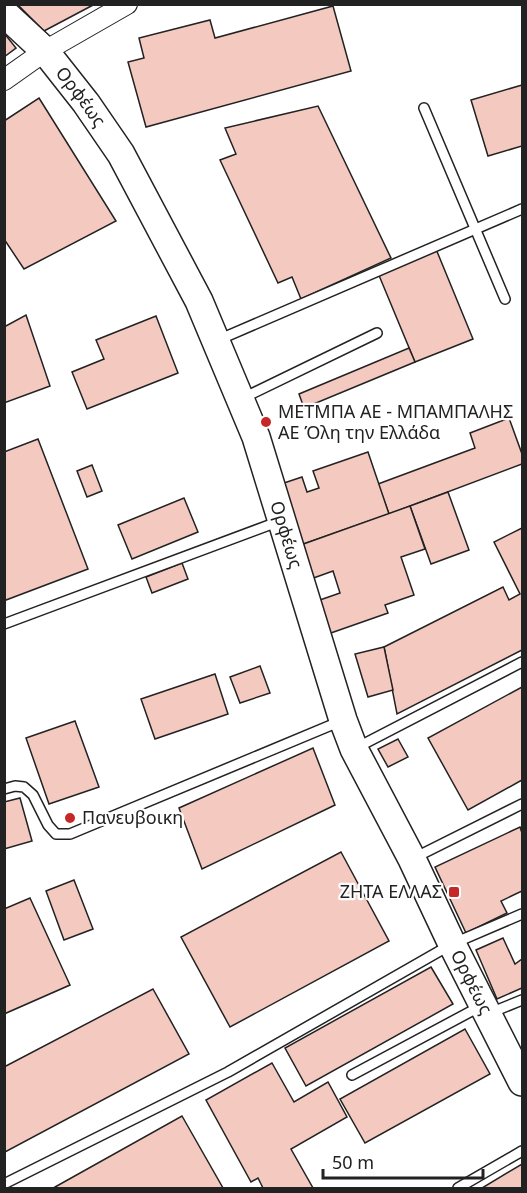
<svg xmlns="http://www.w3.org/2000/svg" width="527" height="1193" viewBox="0 0 527 1193" font-family="'Noto Sans',sans-serif">
<rect width="100%" height="100%" fill="#fff"/>
<g fill="#f3c9c0" stroke="#222" stroke-width="1.5">
<polygon points="17,4 63,5 95,4 44,31"/>
<polygon points="333,6 351,71 146,127 128,62 144,58 139,38 210,20 215,38"/>
<polygon points="4,33 16,48 4,57"/>
<polygon points="522,85 522,146 488,156 471,100"/>
<polygon points="39,98 116,221 24,269 4,239 4,121"/>
<polygon points="318,106 391,258 301,299 292,277 278,283 220,160 236,154 225,128"/>
<polygon points="436,249 473,339 415,362 378,273"/>
<polygon points="26,315 50,386 4,403 4,327"/>
<polygon points="156,316 178,373 87,409 72,372 104,359 96,340"/>
<polygon points="409,348 415,362 304,408 299,394"/>
<polygon points="509,418 522,454 522,464 389,514 378,484 475,448 470,433"/>
<polygon points="38,439 88,569 6,600 4,597 4,452"/>
<polygon points="368,452 389,514 295,547 275,486 302,477 307,492 319,488 313,471"/>
<polygon points="92,465 102,491 87,497 77,471"/>
<polygon points="448,492 469,550 431,564 410,506"/>
<polygon points="184,498 198,532 132,559 118,525"/>
<polygon points="410,506 425,549 401,557 414,595 385,605 388,613 328,634 317,601 340,593 333,571 308,580 295,547"/>
<polygon points="522,528 522,650 397,714 384,647 503,587 509,600 520,594 494,542"/>
<polygon points="182,563 188,579 152,593 146,577"/>
<polygon points="384,647 393,690 368,697 355,654"/>
<polygon points="260,666 270,693 240,703 230,677"/>
<polygon points="215,674 228,714 155,739 141,699"/>
<polygon points="522,687 522,780 468,810 428,738"/>
<polygon points="75,721 99,787 49,804 26,738"/>
<polygon points="398,739 408,757 388,767 378,749"/>
<polygon points="313,748 335,805 202,869 179,808"/>
<polygon points="20,798 32,841 4,849 4,802"/>
<polygon points="520,827 522,833 522,891 501,901 507,913 466,933 435,867"/>
<polygon points="341,852 389,941 230,1027 181,937"/>
<polygon points="74,880 93,929 64,940 46,891"/>
<polygon points="30,898 70,985 4,1014 4,909"/>
<polygon points="503,938 515,964 522,959 522,988 497,999 476,950"/>
<polygon points="431,967 453,1004 306,1086 285,1048"/>
<polygon points="153,989 189,1054 5,1152 4,1067"/>
<polygon points="465,1029 490,1074 365,1143 340,1099"/>
<polygon points="272,1063 294,1102 328,1082 347,1117 291,1149 313,1188 263,1188 258,1178 251,1182 206,1100"/>
<polygon points="182,1116 223,1188 56,1188 55,1187"/>
<polygon points="522,1164 522,1188 482,1188"/>
</g>
<g fill="none" stroke-linecap="round" stroke-linejoin="round">
<defs>
<g id="lane">
<polyline points="424,108 505,299"/>
<polyline points="218,340 522,209"/>
<polyline points="243,398 377,333"/>
<polyline points="4,624 280,521"/>
<polyline points="356,748 522,662"/>
<polyline points="4,789 15,786 24,787 33,795 48,825 56,834 70,834 341,721"/>
<polyline points="414,858 522,804"/>
<polyline points="490,1013 522,1000"/>
<polyline points="352,1075 481,1006"/>
<polyline points="4,1184 228,1072 452,944 522,914"/>
<polyline points="458,1188 522,1151"/>
</g>
<polyline id="street" points="4,80 45,51 127,4"/>
<g id="secondary">
<path id="s1" d="M4,13l41,38 41,52 35,51 78,147 57,136 87,283 11,29 58,110 40,85 70,138"/>
</g>
</defs>
<use href="#lane" stroke="#222" stroke-width="12"/>
<use href="#street" stroke="#222" stroke-width="22"/>
<use href="#secondary" stroke="#222" stroke-width="30"/>
<use href="#lane" stroke="#fff" stroke-width="9"/>
<use href="#street" stroke="#fff" stroke-width="20"/>
<use href="#secondary" stroke="#fff" stroke-width="27"/>
</g>
<g fill="#c62828" stroke="#fff" stroke-width="2">
<circle cx="266" cy="422" r="6"/>
<circle cx="70" cy="818" r="6"/>
<rect x="448" y="886" width="12" height="12" rx="3"/>
</g>
<g text-anchor="middle" stroke-width="4.5" stroke-linejoin="round" paint-order="stroke">
<g font-size="18" fill="#222" stroke="#fff">
<text dy="6" stroke="none"><textPath href="#s1" startOffset="114">Ορφέως</textPath></text>
<text dy="6" stroke="none"><textPath href="#s1" startOffset="600">Ορφέως</textPath></text>
<text dy="6" stroke="none"><textPath href="#s1" startOffset="1086">Ορφέως</textPath></text>
</g>
<g font-size="18" fill="#222" stroke="#fff" text-anchor="start">
<text x="278" y="418">ΜΕΤΜΠΑ ΑΕ - ΜΠΑΜΠΑΛΗΣ<tspan x="278" dy="21">ΑΕ Όλη την Ελλάδα</tspan></text>
<text x="82" y="824">Πανευβοικη</text>
<text x="442" y="898" text-anchor="end">ΖΗΤΑ ΕΛΛΑΣ</text>
</g>
</g>
<rect width="527" height="1193" fill="none" stroke="#222222" stroke-width="12"/>
<path d="M323 1169v9h160v-9" fill="none" stroke="#222222" stroke-width="3"/>
<text x="332" y="1169" font-size="18" fill="#222222" stroke="#ffffff" stroke-width="4.5" paint-order="stroke">50 m</text>
</svg>
